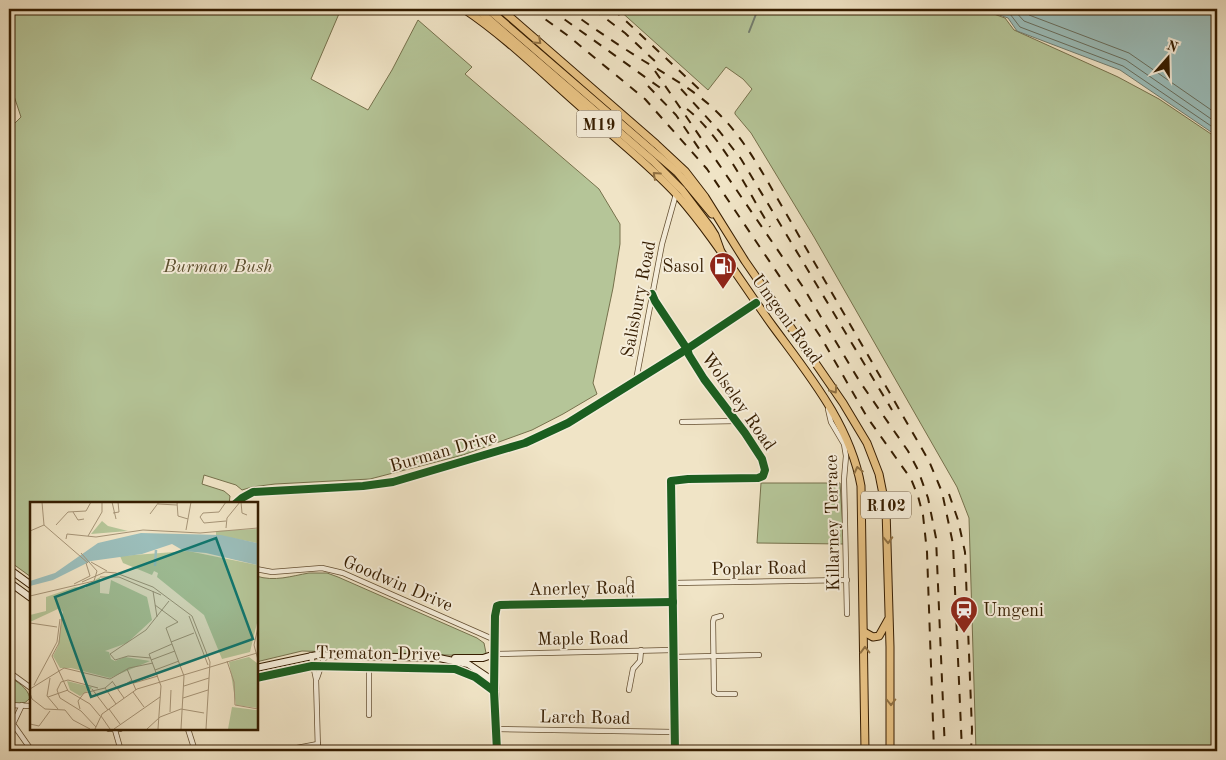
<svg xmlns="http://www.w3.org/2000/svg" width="1226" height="760" viewBox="0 0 1226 760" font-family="'Old Standard TT',serif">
<rect width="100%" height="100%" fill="#f0e4c6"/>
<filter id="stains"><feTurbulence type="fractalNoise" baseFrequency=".004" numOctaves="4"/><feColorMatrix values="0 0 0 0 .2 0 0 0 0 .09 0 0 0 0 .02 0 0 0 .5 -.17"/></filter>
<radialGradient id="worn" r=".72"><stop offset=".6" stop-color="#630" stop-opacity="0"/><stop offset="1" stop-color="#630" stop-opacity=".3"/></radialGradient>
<g fill="#b5c598" stroke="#76714c">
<polygon points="9,9 199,9 235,12 236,9 341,9 311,79 368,110 392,70 418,20 472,67 465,74 599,189 620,224 620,244 613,288 593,383 597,394 563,414 532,430 463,455 370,479 275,484 252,487 242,490 236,485 204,475 202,484 224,491 230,496 229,504 31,504 31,577 9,561 9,129 21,117 11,87 9,87"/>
<polygon points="618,9 980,9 1005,18 1014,30 1118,77 1159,99 1217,138 1217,751 976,751 969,518 957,487 814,237 751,133 735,114 735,112 752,89 743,79 726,67 708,90"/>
<polygon points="761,483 840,483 844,544 757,543"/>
<path d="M309,573h18l11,4 139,61 7,5 2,10 -4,3 -180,-5 -46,11v-86c19,6 35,0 53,-3z"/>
<path d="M9,676c9,7 18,11 21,22 -6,7 -13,8 -21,9z"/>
</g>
<polygon fill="#9bbebb" stroke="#737e70" points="982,9 1217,9 1217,136 1120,70 1017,31 1008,18"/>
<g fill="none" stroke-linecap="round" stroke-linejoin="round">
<g stroke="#686e5e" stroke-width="1">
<polyline points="996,9 1010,14 1020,27 1123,66 1217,130"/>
<polyline points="1013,9 1024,21 1126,60 1217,123"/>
<polyline points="1024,9 1029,15 1129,53 1217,114"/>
</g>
<polyline stroke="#737e70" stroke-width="2" points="749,32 758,9"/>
<defs>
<g id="street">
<polyline points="652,294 655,301 687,349 689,355 704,379 745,433 762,459 765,470 763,476 758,478 688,479 671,481 675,751"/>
<polyline points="636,380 662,244 676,194"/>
<polyline points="828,409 831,422 844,444 846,456 844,479 847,614"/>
<polyline points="682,422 736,421"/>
<polyline points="235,504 242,498 253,492 363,486 393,482 525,443 568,423 687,349 756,303"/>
<polyline points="256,569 272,572 322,568 343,573 495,640"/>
<polyline points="629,579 630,603"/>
<polyline points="672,583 847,580"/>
<polyline points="721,616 714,618 713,622 714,692 717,694 735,694"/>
<polyline points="495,654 673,650"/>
<polyline points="311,655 316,679 318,751"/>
<polyline points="673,657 759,655"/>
<polyline points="9,672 31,688"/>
<polyline points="317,678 325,655"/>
<polyline points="495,682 495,611 498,606 673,602"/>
<polyline points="629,690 633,669 640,661 641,650"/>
<polyline points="9,705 31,706"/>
<polyline points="22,705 13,724 32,751"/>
<polyline points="369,715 369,667"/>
<polyline points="109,729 120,729"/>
<polyline points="188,729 195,751"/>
<polyline points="496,729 674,732"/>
<polyline points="115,730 121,751"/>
<polyline points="281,751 318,744"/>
</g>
<g id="secondary">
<polyline points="9,569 31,585"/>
<polyline points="9,582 31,598"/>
<polyline points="455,658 483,658 495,654"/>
<polyline points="256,668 317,655 439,658 468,664 495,682 497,751"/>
<polyline points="256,678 312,666 455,669 475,677 494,691"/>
</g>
<g id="primary">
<path d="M464,9c42,28 81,67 119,100 30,28 68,57 95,87 35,40 63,86 94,129 36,49 78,99 89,161l4,265"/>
<polyline points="477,9 653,161 682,190 710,227 715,235 720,249"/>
<polyline points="488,9 677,172 712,214"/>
<polyline points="501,9 656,144 685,171 705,197 745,261 843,403 867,443 879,474 886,509 890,647 890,751"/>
<polyline points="864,632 873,637 879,636 888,620"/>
</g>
</defs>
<use href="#street" stroke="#644f32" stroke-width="6"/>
<use href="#secondary" stroke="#361d00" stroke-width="8"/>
<use href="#primary" stroke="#361d00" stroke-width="9"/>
<use href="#street" stroke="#f5edda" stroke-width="4.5"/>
<use href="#secondary" stroke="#f5edda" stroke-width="6"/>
<use href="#primary" stroke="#e8c283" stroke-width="7"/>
<g stroke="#361d00" stroke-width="2" stroke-dasharray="9 9" stroke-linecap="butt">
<polyline points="531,9 567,35 645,99 707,169 822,339 867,417 911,479 918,496 923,515 927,552 934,751"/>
<polyline points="550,9 666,92"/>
<path d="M567,9c23,17 47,33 72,49 28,17 58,33 81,57 18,18 32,40 45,62l164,284 13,31 11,52 9,207"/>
<polyline points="593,9 625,33 659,65"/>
<polyline points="613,9 699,89"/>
<polyline points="655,71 803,287 860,382 908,451 918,470 928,498 936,538 945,751"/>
<polyline points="648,86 676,115 704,156"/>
<polyline points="681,89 720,132 741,159 892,410"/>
<path d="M687,109c36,29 59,79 83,118"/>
<polyline points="949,494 958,520 965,552 972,730 971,751"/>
</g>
<defs>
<g id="cycleway">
<polyline points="652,294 655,301 687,349 689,355 704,379 745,433 762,459 765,470 763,476 758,478 688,479 671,481 675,751"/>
<polyline points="235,504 242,498 253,492 363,486 393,482 525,443 568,423 687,349 756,303"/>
<polyline points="256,678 312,666 455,669 475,677 494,691"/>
<polyline points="497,751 494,691 495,616 497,606 500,605 673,602"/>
</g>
</defs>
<use href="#cycleway" stroke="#f5edda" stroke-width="11"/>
<use href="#cycleway" stroke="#1b5e20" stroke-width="8"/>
</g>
<defs><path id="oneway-chevron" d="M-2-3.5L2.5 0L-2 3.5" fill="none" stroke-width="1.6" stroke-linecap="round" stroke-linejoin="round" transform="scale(1.25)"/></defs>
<g stroke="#8f7042">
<use href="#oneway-chevron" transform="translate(538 41) rotate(42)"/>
<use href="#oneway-chevron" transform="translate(656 175) rotate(-138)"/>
<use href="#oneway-chevron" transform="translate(834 390) rotate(55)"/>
<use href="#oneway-chevron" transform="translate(858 470) rotate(-103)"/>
<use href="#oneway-chevron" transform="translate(888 540) rotate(88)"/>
<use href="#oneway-chevron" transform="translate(865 650) rotate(-91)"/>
<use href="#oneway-chevron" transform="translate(891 702) rotate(90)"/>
</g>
<defs>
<symbol id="fuel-pin" viewBox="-11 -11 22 30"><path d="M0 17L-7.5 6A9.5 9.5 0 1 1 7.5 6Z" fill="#8f2418" stroke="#f5edda"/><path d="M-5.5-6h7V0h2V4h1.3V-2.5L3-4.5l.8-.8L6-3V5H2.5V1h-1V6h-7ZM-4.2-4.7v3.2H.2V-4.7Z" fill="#fff"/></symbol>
<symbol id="station-pin" viewBox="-11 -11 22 30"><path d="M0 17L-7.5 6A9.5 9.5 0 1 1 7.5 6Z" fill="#8f2418" stroke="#f5edda"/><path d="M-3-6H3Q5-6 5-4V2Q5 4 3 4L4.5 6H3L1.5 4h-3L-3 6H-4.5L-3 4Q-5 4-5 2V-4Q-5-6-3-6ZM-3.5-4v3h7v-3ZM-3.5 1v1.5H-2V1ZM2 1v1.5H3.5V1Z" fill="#fff"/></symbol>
</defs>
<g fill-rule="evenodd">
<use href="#fuel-pin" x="707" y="250" width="32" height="43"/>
<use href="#station-pin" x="948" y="594" width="32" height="43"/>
</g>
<g text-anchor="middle" stroke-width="4" stroke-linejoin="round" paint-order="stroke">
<g fill="#f5edda" stroke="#6f5b41" stroke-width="1">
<rect x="576.5" y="110.5" width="45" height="27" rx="4"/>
<rect x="861" y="491.5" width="50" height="27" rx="4"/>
</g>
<g font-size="16" font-weight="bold" fill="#361d00">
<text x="599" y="130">M19</text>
<text x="886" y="511">R102</text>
</g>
<g font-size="18" font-style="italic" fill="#5c4f2e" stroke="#f5edda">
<text x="218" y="272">Burman Bush</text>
</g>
<g font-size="18" fill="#361d00" stroke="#f5edda" text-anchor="end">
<text x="704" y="272">Sasol</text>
<text x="983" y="616" text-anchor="start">Umgeni</text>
</g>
<g font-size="18" fill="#361d00" stroke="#f5edda">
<text transform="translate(638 299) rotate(-79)" y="6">Salisbury Road</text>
<text transform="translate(787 319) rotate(54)" y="6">Umgeni Road</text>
<text transform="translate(739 401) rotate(55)" y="6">Wolseley Road</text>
<text transform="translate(443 451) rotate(-16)" y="6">Burman Drive</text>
<text transform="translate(832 523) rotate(-91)" y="6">Killarney Terrace</text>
<text transform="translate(759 568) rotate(-1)" y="6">Poplar Road</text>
<text transform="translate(398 583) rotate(23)" y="6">Goodwin Drive</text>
<text transform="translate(582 588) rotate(-1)" y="6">Anerley Road</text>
<text transform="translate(583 638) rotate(-1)" y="6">Maple Road</text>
<text transform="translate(378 653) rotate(1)" y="6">Trematon Drive</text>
<text transform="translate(585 717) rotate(1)" y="6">Larch Road</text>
</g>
</g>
<g transform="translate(30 502)">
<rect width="228" height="228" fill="#f0e4c6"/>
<path d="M72,19l6,5 20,5 -37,3zM227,27v14l-41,-8v-4zM158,49l69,14v58l-7,29 -28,7 -18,-44 -47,-38 1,-4 -4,-2 -2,4 -29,-12 -3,-7zM70,75v16l9,1 2,-14 36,17 5,23 -25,23 -22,8 4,1 2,7 4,2 10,-4 25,4 -40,17 -39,-10h-11l-7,-12 5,-10 5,-34 -3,-4 -30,14v-7l16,-4v-14l29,-10 11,1v-3zM219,155l8,6v45l-21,-3 -7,-43zM37,179l24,6 1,1 -12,8 -10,-6zM202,205l25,3v19h-29z" fill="#b5c598"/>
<path d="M111,31l80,2 36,8v22l-51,-12 -22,-2 -12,-7 -30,10 -51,7 -38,19 -23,6v-5l25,-8 43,-30z" fill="#9bbebb"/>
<path fill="none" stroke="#9bbebb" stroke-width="2.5" d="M125,64l1,-16"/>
<path fill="none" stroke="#a69477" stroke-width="1" d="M12,0l2,23 44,38M82,0l4,17M147,0l1,14 10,3M196,0l-7,10 -16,1 -3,4 4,6 22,-2M211,0l1,11 5,2M128,2l19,1M43,10l5,8 6,-1M83,11l6,-1 -1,-10M120,12l9,-12M26,23l12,-13 18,-1 5,-9M196,26l1,-10 13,-16M156,28l5,-28M0,29l14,-6M58,34l14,-24v-10M36,37l1,-5 29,3 47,-7 57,3 58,-5M61,60l16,9M70,75h19l42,18M52,80l23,-10 11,1 37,14 39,29 18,46 -4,67M44,82l16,-8 -4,-13M123,89l4,26M0,94l64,-15 3,-10 -16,-18M125,103l23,17 -12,6 18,48 -3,53M32,113l-3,28 -7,13 16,35 22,13 10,12M159,114l19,49M0,121l27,4M228,125l-4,18 4,15M141,140l23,-9M121,156l-23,-2 -13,4 -5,-6 36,-24 23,-29M121,158l24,-9M197,159l7,21 1,23 23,4M97,167l9,21M125,168l24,-9M20,176l-3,18 11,13M82,179l12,17M104,181l24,-7M4,183l23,-43 3,-23M154,184l25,-8M75,186l11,16M0,187l34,-21 46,11 19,-11 24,-5M62,187l16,21M88,187l14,-9M103,190l11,15M0,191l2,6 13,10 20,1 8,10 17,9M18,195l20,-7M153,196l25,-8M50,207l-2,-8 6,-8 21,-5 7,-6M79,207l11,15M140,210l1,-22M71,214l9,13M0,222l9,2 11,-15M66,225l-15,-16 -21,-13 -3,-8 4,-8 7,-2 30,8M65,227l7,-15 35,-25 120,-36M84,227l46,-32M117,227l13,-12 21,-8 23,4M128,227l3,-43 -12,-32 23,-10"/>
<path fill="#0f766e" fill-opacity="0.15" stroke="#0f766e" stroke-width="2.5" d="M186,36l37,101 -162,58 -36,-100z"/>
<rect width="228" height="228" fill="none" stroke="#361d00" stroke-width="2.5"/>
</g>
<rect width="1226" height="760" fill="none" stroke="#f0e4c6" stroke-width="30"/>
<rect x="10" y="10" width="1206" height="740" fill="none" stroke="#361d00" stroke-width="2.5"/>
<rect x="15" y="15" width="1196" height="730" fill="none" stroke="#361d00"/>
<g transform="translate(1168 58) rotate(20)" stroke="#f5edda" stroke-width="4" paint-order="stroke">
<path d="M0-4L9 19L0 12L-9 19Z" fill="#361d00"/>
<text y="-8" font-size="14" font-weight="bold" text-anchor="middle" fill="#361d00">N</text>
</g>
<rect width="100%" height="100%" filter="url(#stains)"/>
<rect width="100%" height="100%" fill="url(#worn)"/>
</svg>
